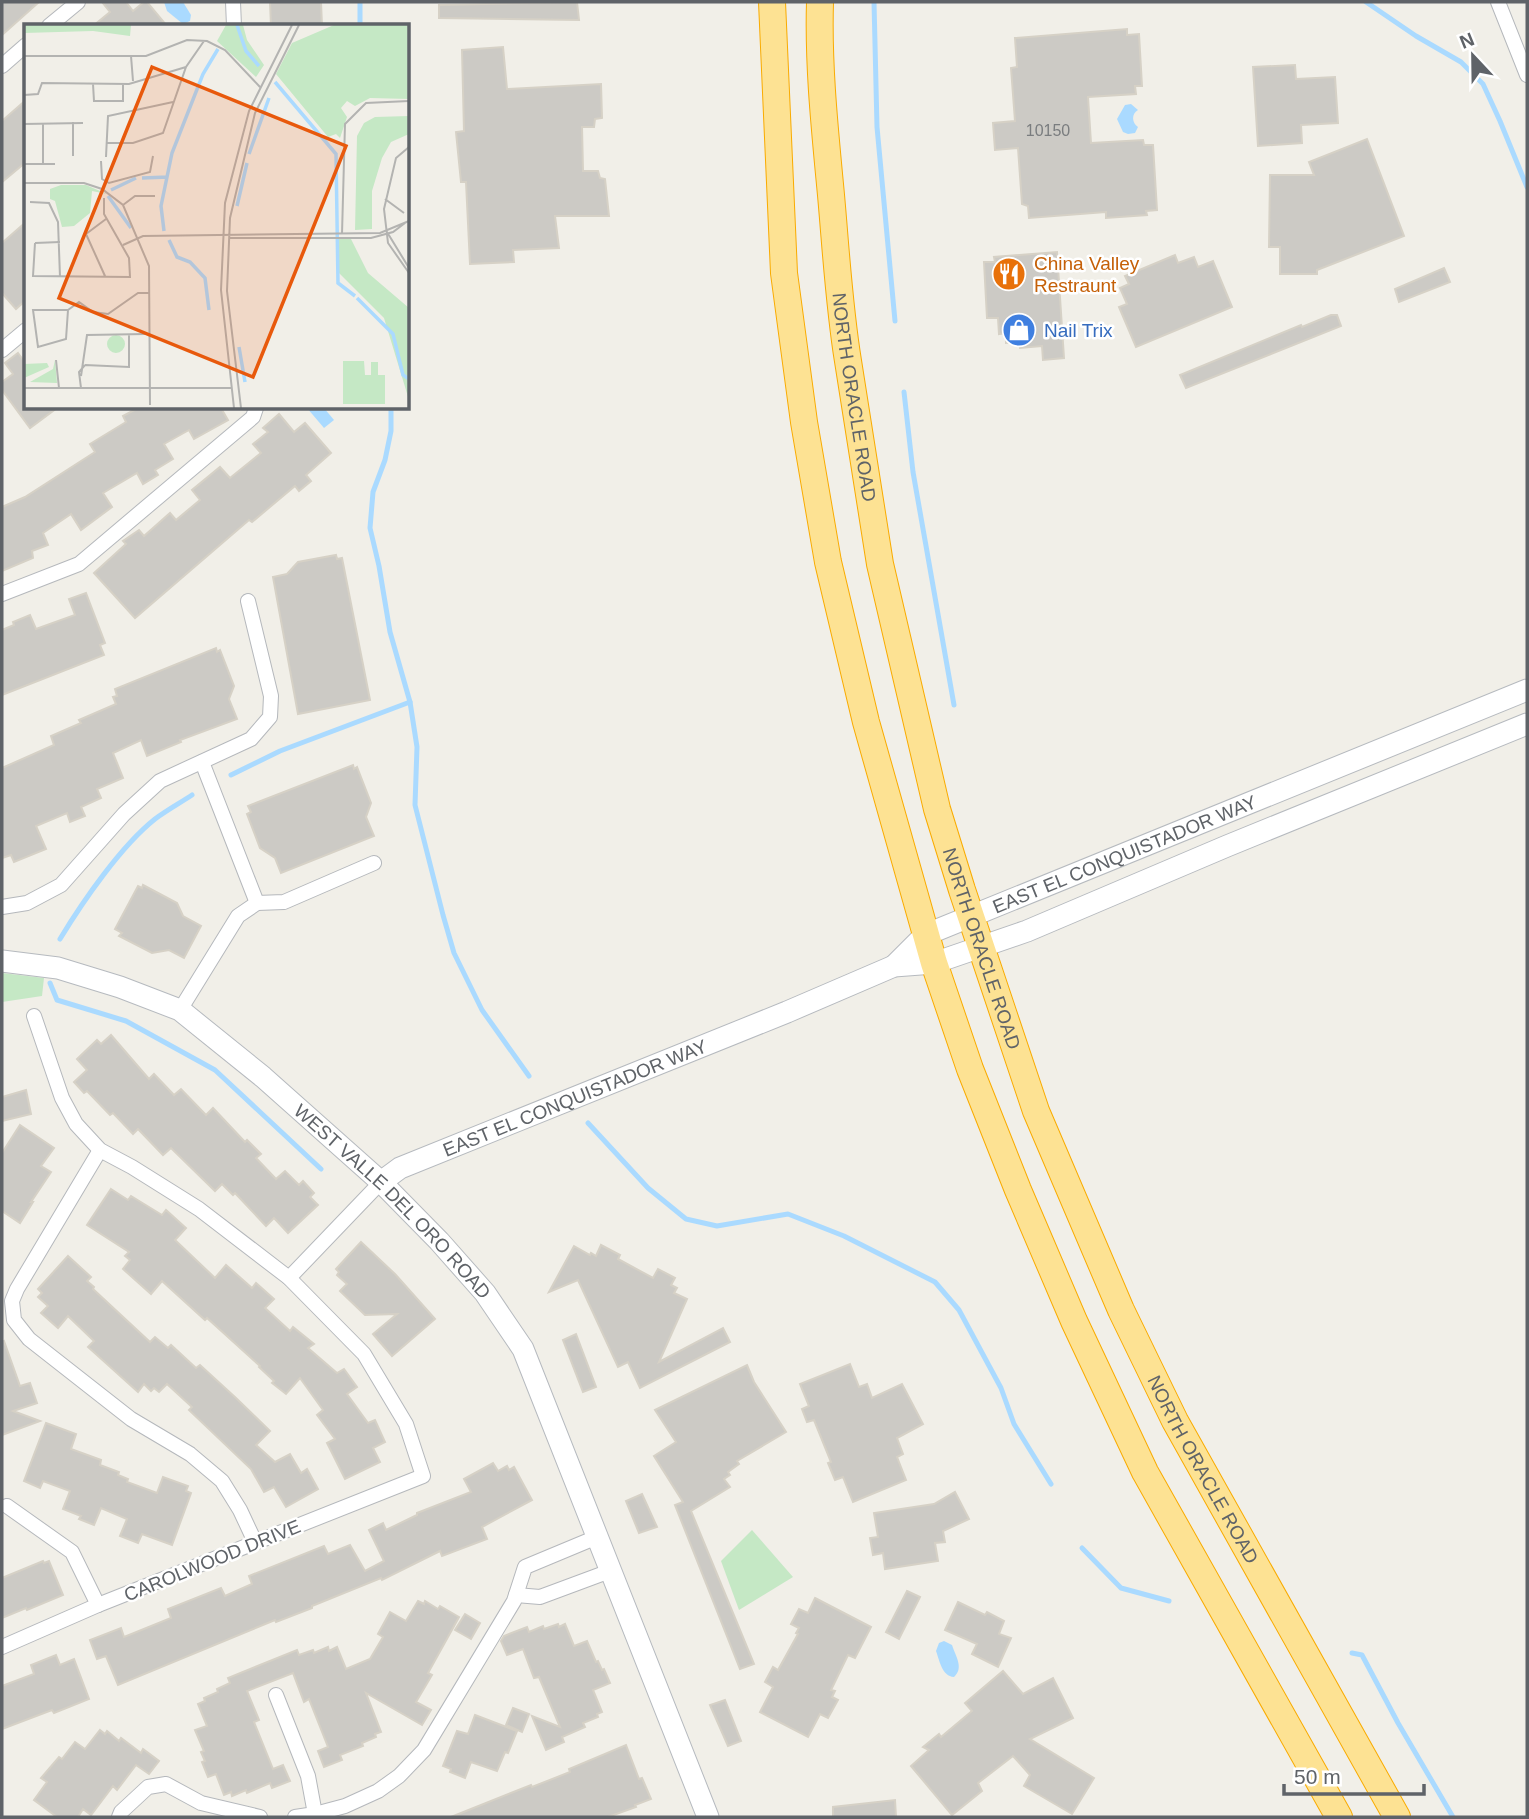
<svg xmlns="http://www.w3.org/2000/svg" width="1529" height="1819" viewBox="0 0 1529 1819" font-family="Arial,sans-serif">
<rect width="100%" height="100%" fill="#f1efe8"/>
<g fill="#c5e8c5">
<polygon points="2,973 44,978 42,996 2,1002"/>
<polygon points="752,1530 793,1577 739,1610 721,1561"/>
</g>
<g fill="#aadaff">
<polygon points="164,2 183,2 191,15 190,21 183,24 167,11"/>
<path d="M1131,104l7,6c-7,4 -6,13 0,17l-3,6 -7,1 -5,-2 -6,-13 8,-14z"/>
<polygon points="307,408 324,408 334,420 324,428"/>
<path d="M944,1641l8,4c4,12 12,23 2,32 -12,-1 -14,-15 -18,-26l3,-8z"/>
</g>
<g fill="none" stroke-linecap="round" stroke-linejoin="round">
<g stroke="#aadaff" stroke-width="5">
<polyline points="874,2 877,127 895,321"/>
<polyline points="1366,2 1416,36 1461,62 1483,84 1500,121 1527,187"/>
<polyline points="360,26 360,2"/>
<polyline points="904,392 913,472 954,705"/>
<polyline points="391,408 391,431 385,460 373,492 370,528 379,566 390,632 410,702 417,747 415,805 443,915 454,953 482,1010 529,1076"/>
<polyline points="231,775 280,751 410,702"/>
<path d="M60,939c23,-38 61,-93 95,-120 12,-9 25,-16 37,-24"/>
<polyline points="50,983 57,1000 126,1021 215,1070 321,1169"/>
<polyline points="588,1123 648,1188 686,1219 717,1226 788,1214 844,1236 935,1282 959,1310 1001,1388 1014,1424 1051,1484"/>
<polyline points="1082,1548 1121,1588 1169,1601"/>
<polyline points="1352,1653 1362,1655 1398,1723 1453,1817"/>
</g>
</g>
<g fill="#cccac5" stroke="#d6d1c6" stroke-width="2">
<polygon points="2,2 39,2 2,35"/>
<polygon points="102,2 126,2 133,11 144,2 147,2 167,26 93,26 110,12"/>
<polygon points="270,2 321,2 322,26 271,26"/>
<polygon points="577,2 579,20 439,18 439,5"/>
<polygon points="1127,29 1127,35 1139,34 1142,86 1135,86 1136,94 1088,97 1091,143 1143,140 1144,145 1153,145 1157,210 1146,211 1147,215 1106,218 1106,212 1029,218 1028,206 1022,204 1018,148 995,150 993,123 1015,121 1011,68 1017,67 1015,38"/>
<polygon points="503,47 507,89 601,84 602,118 595,119 594,127 582,127 583,171 598,171 600,178 605,179 609,216 555,216 559,248 513,250 514,262 470,264 466,182 461,182 456,132 464,131 462,50"/>
<polygon points="1295,65 1296,79 1335,77 1338,123 1301,125 1302,143 1258,146 1253,67"/>
<polygon points="26,100 26,162 2,182 2,121"/>
<polygon points="1367,139 1404,236 1317,270 1317,274 1280,274 1280,247 1269,247 1270,175 1314,175 1309,162"/>
<polygon points="26,222 26,300 16,309 2,293 2,243"/>
<polygon points="1057,252 1064,358 1043,360 1042,346 1020,348 1019,342 1006,343 1006,333 999,334 998,318 987,318 984,262 995,262 994,257"/>
<polygon points="1175,255 1178,263 1194,257 1198,267 1213,261 1232,307 1136,347 1119,307 1127,304 1120,288 1129,284 1125,276"/>
<polygon points="1444,268 1450,282 1399,302 1395,289"/>
<polygon points="1331,315 1337,315 1341,326 1186,388 1180,375 1301,325 1302,327"/>
<polygon points="18,353 26,364 26,408 57,408 30,428 2,390 2,382 13,374 5,363"/>
<polygon points="138,408 221,408 228,420 194,439 189,430 164,444 173,459 155,470 158,475 143,484 137,473 103,493 112,507 81,530 71,514 43,533 48,545 32,551 33,558 2,571 2,507 25,497 95,452 90,444 126,422 123,416"/>
<polygon points="279,414 294,432 305,423 331,453 306,475 311,481 299,491 295,486 252,522 249,520 135,618 94,573 126,544 123,541 139,530 144,536 170,513 176,520 200,500 192,490 220,467 230,478 261,453 253,444 268,432 263,428"/>
<polygon points="336,555 337,559 342,558 370,700 298,714 273,577 287,574 298,562"/>
<polygon points="86,593 105,643 100,645 104,655 2,695 2,630 14,625 13,622 30,615 36,629 75,615 69,599"/>
<polygon points="216,648 217,652 220,650 234,686 229,699 237,719 180,740 181,742 147,756 141,740 113,753 123,778 97,789 101,798 81,807 85,816 70,822 67,813 36,826 46,849 14,862 11,855 2,858 2,768 54,745 51,736 81,723 79,720 116,704 113,697 117,696 115,689"/>
<polygon points="353,765 354,769 357,767 371,803 366,817 374,836 281,873 275,858 260,848 247,814 251,812 248,806"/>
<polygon points="143,885 177,903 183,916 201,926 184,958 169,950 152,953 119,936 122,933 115,929 138,886 142,888"/>
<polygon points="111,1035 149,1079 154,1074 174,1095 181,1089 206,1115 213,1108 245,1142 247,1140 261,1154 256,1158 276,1179 285,1171 299,1185 303,1181 314,1193 310,1197 318,1205 288,1233 274,1218 266,1226 235,1193 233,1195 222,1184 215,1191 171,1148 163,1155 138,1129 133,1134 113,1113 110,1115 87,1091 84,1093 74,1082 87,1070 77,1059 97,1040 101,1044"/>
<polygon points="26,1090 31,1114 2,1121 2,1097"/>
<polygon points="20,1125 54,1148 41,1166 51,1172 31,1202 33,1202 20,1223 2,1211 2,1153"/>
<polygon points="111,1189 128,1200 131,1196 162,1215 166,1210 186,1228 175,1240 215,1278 226,1265 252,1288 256,1283 274,1299 265,1308 290,1331 293,1327 314,1344 308,1348 337,1373 344,1369 357,1387 347,1394 368,1423 375,1420 385,1442 373,1448 380,1462 345,1479 327,1443 335,1439 317,1415 323,1410 300,1378 286,1394 272,1383 274,1381 259,1367 260,1366 207,1318 205,1320 162,1281 151,1294 123,1269 130,1260 125,1256 129,1252 87,1225"/>
<polygon points="361,1242 395,1274 435,1319 392,1356 373,1334 397,1314 365,1315 340,1291 347,1284 337,1275 339,1272 336,1269"/>
<polygon points="601,1245 620,1255 618,1259 653,1278 658,1269 675,1278 671,1285 677,1288 674,1293 687,1299 659,1362 723,1328 730,1342 640,1388 628,1362 618,1367 578,1280 549,1292 574,1246 590,1255 591,1253 596,1256"/>
<polygon points="68,1256 91,1277 87,1281 94,1287 93,1289 150,1342 155,1337 168,1348 171,1345 196,1368 200,1365 236,1398 270,1431 256,1445 275,1462 290,1454 301,1473 307,1469 318,1489 286,1507 274,1487 264,1492 251,1469 189,1410 192,1407 167,1384 159,1392 154,1388 151,1391 144,1384 138,1392 88,1347 94,1341 68,1316 58,1328 41,1313 48,1306 38,1297 42,1293 38,1289"/>
<polygon points="576,1334 596,1387 583,1392 563,1340"/>
<polygon points="4,1341 20,1386 30,1383 37,1403 13,1411 40,1421 2,1435 2,1342"/>
<polygon points="850,1364 859,1387 867,1384 872,1398 902,1384 923,1424 897,1438 903,1454 897,1457 906,1480 853,1502 843,1477 835,1480 828,1463 831,1462 814,1420 807,1422 802,1409 809,1406 800,1384"/>
<polygon points="747,1365 754,1382 786,1432 737,1461 739,1464 728,1472 730,1475 724,1479 730,1487 691,1511 754,1664 740,1669 675,1505 683,1502 654,1456 676,1442 655,1410"/>
<polygon points="46,1423 76,1434 71,1449 101,1460 100,1465 119,1472 118,1475 128,1479 127,1482 157,1493 163,1477 188,1486 186,1491 191,1493 172,1545 142,1534 138,1543 120,1536 127,1519 101,1508 94,1525 79,1519 81,1516 63,1509 70,1491 43,1481 40,1488 24,1481"/>
<polygon points="493,1463 498,1471 507,1466 509,1470 514,1467 532,1500 482,1527 487,1539 442,1556 440,1551 382,1580 381,1578 312,1606 312,1608 276,1622 275,1620 118,1685 106,1656 97,1659 90,1640 121,1628 124,1637 134,1633 171,1618 168,1609 221,1588 225,1596 252,1584 249,1576 324,1546 328,1554 350,1545 365,1571 384,1561 369,1530 383,1523 386,1530 417,1515 417,1513 471,1492 464,1479"/>
<polygon points="955,1492 969,1519 943,1531 945,1542 935,1543 938,1561 885,1569 883,1553 873,1555 870,1538 878,1537 874,1513 934,1504"/>
<polygon points="642,1494 657,1527 639,1533 626,1501"/>
<polygon points="43,1561 44,1563 49,1561 63,1595 27,1610 26,1608 2,1618 2,1578"/>
<polygon points="907,1591 920,1597 899,1639 886,1632"/>
<polygon points="815,1598 871,1627 855,1658 848,1655 831,1690 835,1691 832,1697 838,1700 828,1718 820,1714 808,1737 760,1712 773,1687 765,1682 773,1667 778,1670 798,1634 796,1633 799,1628 791,1624 799,1609 808,1613"/>
<polygon points="418,1601 424,1604 425,1601 438,1609 440,1606 459,1617 428,1673 432,1675 416,1702 431,1710 422,1725 366,1693 381,1732 375,1734 376,1737 362,1743 363,1746 340,1755 342,1760 324,1767 318,1751 328,1747 309,1699 304,1702 293,1673 247,1691 259,1720 254,1722 273,1769 283,1765 290,1781 272,1788 270,1783 247,1793 246,1790 232,1796 231,1792 224,1795 216,1774 208,1777 202,1762 205,1761 201,1752 204,1751 195,1730 207,1726 198,1704 205,1701 204,1698 218,1692 217,1689 230,1683 228,1678 297,1650 299,1655 313,1650 314,1653 328,1647 329,1651 337,1647 346,1669 370,1659 383,1637 378,1634 390,1612 406,1621"/>
<polygon points="958,1602 985,1615 987,1612 1004,1621 999,1634 1011,1638 998,1667 972,1654 977,1644 945,1630"/>
<polygon points="465,1614 480,1623 471,1639 455,1630"/>
<polygon points="558,1624 559,1627 565,1624 574,1646 587,1641 596,1662 598,1661 602,1670 604,1669 610,1683 593,1690 602,1712 597,1714 598,1717 583,1723 585,1727 562,1737 564,1742 546,1750 532,1716 560,1727 539,1677 534,1678 523,1649 507,1655 501,1641 504,1636 527,1627 529,1632 543,1626 544,1629"/>
<polygon points="56,1655 60,1665 74,1659 89,1699 54,1713 52,1710 2,1729 2,1686 34,1674 31,1665"/>
<polygon points="1003,1671 1023,1694 1053,1678 1073,1718 1030,1739 1094,1778 1072,1814 1024,1786 1030,1775 1013,1756 978,1783 982,1791 952,1815 911,1766 929,1750 923,1747 939,1734 941,1737 972,1711 965,1703"/>
<polygon points="725,1700 741,1741 728,1746 710,1705"/>
<polygon points="513,1708 529,1714 522,1732 506,1725"/>
<polygon points="475,1715 517,1731 508,1753 505,1752 497,1771 471,1762 465,1778 450,1772 451,1769 443,1766 457,1731 468,1734"/>
<polygon points="100,1730 105,1734 107,1731 119,1741 121,1738 141,1753 143,1749 159,1761 149,1774 136,1765 117,1790 113,1786 91,1815 83,1809 78,1817 57,1817 34,1800 47,1782 41,1778 59,1757 62,1759 75,1742 85,1749"/>
<polygon points="626,1745 639,1779 642,1778 651,1799 635,1805 636,1807 608,1817 451,1817 531,1785 532,1787 570,1772 569,1769"/>
<polygon points="895,1800 896,1817 833,1817 833,1807"/>
</g>
<g fill="none" stroke-linecap="round" stroke-linejoin="round">
<defs>
<g id="street">
<polyline points="233,2 234,26"/>
<polyline points="1498,2 1527,75"/>
<polyline points="49,26 78,2"/>
<polyline points="2,66 26,45"/>
<polyline points="2,350 26,330"/>
<polyline points="2,594 79,564 253,417 256,408"/>
<polyline points="202,762 257,903"/>
<polyline points="2,907 27,903 61,885 124,814 160,781 251,739 270,717 271,696 248,601"/>
<polyline points="180,1010 238,916 257,903 284,902 374,863"/>
<polyline points="100,1150 17,1289 12,1301 14,1320 29,1339 131,1419 190,1454 222,1481 240,1510 255,1542"/>
<polyline points="289,1278 381,1182"/>
<polyline points="7,1506 72,1552 98,1605"/>
<polyline points="516,1595 540,1597 610,1571"/>
<polyline points="2,1647 98,1605 423,1476 406,1424 364,1354 289,1278 199,1209 132,1167 100,1150 76,1124 62,1098 34,1016"/>
<polyline points="276,1695 308,1776 315,1814"/>
<polyline points="119,1817 121,1812 148,1787 166,1784 201,1803 260,1817"/>
<polyline points="295,1817 315,1814 345,1806 378,1791 399,1776 424,1750 514,1601 525,1567 597,1537"/>
</g>
<g id="secondary">
<path id="s1" d="M2,961l56,7 62,19 60,23 83,67 118,105 58,59 46,52 38,56 185,468"/>
<path id="s2" d="M894,966l31,-31 602,-245"/>
<path id="s3" d="M381,1182l19,-14 387,-156 107,-46 40,-3 93,-32 200,-85 300,-122"/>
</g>
<g id="highway">
<polyline points="772,2 784,273 804,422 828,562 866,722 934,963 970,1069 1018,1190 1074,1321 1145,1472 1339,1817"/>
<path id="s4" d="M820,2c-2,64 5,129 11,193 5,56 8,111 17,166l32,203 57,245 25,81 74,221 85,199 54,111 222,396"/>
</g>
</defs>
<use href="#street" stroke="#b5b8bc" stroke-width="16"/>
<use href="#secondary" stroke="#b6babf" stroke-width="23"/>
<use href="#highway" stroke="#f9ab00" stroke-width="28"/>
<use href="#street" stroke="#fff" stroke-width="14"/>
<use href="#secondary" stroke="#fff" stroke-width="21"/>
<use href="#highway" stroke="#fde293" stroke-width="26"/>
</g>
<defs>
<symbol id="restaurant-disc" viewBox="-11 -11 22 22"><circle r="9.5" fill="#e8710a" stroke="#fff"/><path d="M-5-6h1v4h1v-4h1v4h1v-4h1v5L-1.5 .5V6h-2V.5L-5-1ZM5-6V6H3V1.5H1.5Q1.5-4 5-6Z" fill="#fff"/></symbol>
<symbol id="shop-disc" viewBox="-11 -11 22 22"><circle r="9.5" fill="#3f7fe0" stroke="#fff"/><path d="M-5-2.5h2.3a2.7 3.5 0 0 1 5.4 0H5L5.5 6h-11ZM-1.5-2.5h3a1.5 2.3 0 0 0-3 0Z" fill="#fff"/></symbol>
</defs>
<g fill-rule="evenodd">
<use href="#restaurant-disc" x="990" y="255" width="38" height="38"/>
<use href="#shop-disc" x="1000" y="311" width="38" height="38"/>
</g>
<g text-anchor="middle" stroke-width="5" stroke-linejoin="round" paint-order="stroke">
<g font-size="16" fill="#7a7d7f">
<text x="1048" y="136">10150</text>
</g>
<g font-size="19" fill="#c56008" stroke="#fff" text-anchor="start">
<text x="1034" y="270">China Valley<tspan x="1034" dy="22">Restraunt</tspan></text>
</g>
<g font-size="19" fill="#366cbe" stroke="#fff" text-anchor="start">
<text x="1044" y="337">Nail Trix</text>
</g>
<g font-size="19" fill="#5f6368" stroke="#fff">
<text dy="7" stroke="none"><textPath href="#s4" startOffset="397">NORTH ORACLE ROAD</textPath></text>
<text dy="7" stroke="none"><textPath href="#s2" startOffset="259">EAST EL CONQUISTADOR WAY</textPath></text>
<text dy="7" stroke="none"><textPath href="#s4" startOffset="964">NORTH ORACLE ROAD</textPath></text>
<text dy="7" stroke="none"><textPath href="#s3" startOffset="212">EAST EL CONQUISTADOR WAY</textPath></text>
<text dy="7" stroke="none"><textPath href="#s1" startOffset="472">WEST VALLE DEL ORO ROAD</textPath></text>
<text dy="7" stroke="none"><textPath href="#s4" startOffset="1531">NORTH ORACLE ROAD</textPath></text>
<text transform="translate(212 1560) rotate(-22)" y="7">CAROLWOOD DRIVE</text>
</g>
</g>
<g transform="translate(24 24)">
<rect width="385" height="385" fill="#f1efe8"/>
<path d="M0,1h107l-1,11 -37,-5 -69,2zM202,1h17l4,15 17,25 -8,12 -39,-36zM310,1h75v74l-39,-1 -15,8 -8,-5 -6,7 6,9 -7,21 -4,-4 -8,3 -52,-63 16,-31zM385,92v18l-18,8 -9,16 -10,33v38l-17,1 2,-94 7,-13 11,-6zM37,161h25l21,9 -15,-3 -2,22 -16,13 -12,1 -7,-26 -5,-2v-10zM314,215h13l17,34 41,35v92l-25,-82 -45,-45zM83 320a9 9 0 1 1 18 0a9 9 0 1 1-18 0ZM31,336l2,23 -27,-1 23,-13zM319,337h21l1,14h6v-13h7v13h7v29h-42zM0,340l23,-1 2,4 -25,11z" fill="#c5e8c5"/>
<path fill="none" stroke="#aadaff" stroke-width="3.5" d="M213,1l9,26 13,15M251,58l61,72 2,129 17,13M225,130l20,-56M118,154l26,-1M87,166l25,-12M84,172l23,32M213,182l10,-43M140,207l-3,-25 11,-53 31,-79 15,-25M145,216l8,17 13,5 15,16 4,32M333,274l36,36 10,41 6,4M215,323l6,35"/>
<path fill="none" stroke="#b3b3b1" stroke-width="2" d="M0,32h122l41,-16 20,1 18,9 35,37M107,32l2,25M69,60l1,17h29v-17M0,71l14,-1 4,-11 87,1 57,-17M49,98v34M19,99v41M0,100l59,-1M82,119h27l30,-10 23,-66 18,-26M385,123l-13,11 -12,51 4,34 21,30M82,133l2,-41 65,-14M77,137l1,18 7,4 41,-11 3,-16M0,140h31M0,159h60l18,6 21,16 26,61 1,139M361,175l19,14M6,178l19,1 9,19 2,55M99,181l12,-9h20M363,208l22,36M62,210l19,42M62,210l20,-15M318,210l3,-110 21,-21 43,-2M206,214h141l22,-6 12,-9M11,219l-2,33 97,1 -1,-19 -25,-44v-16M11,219l25,-1M99,221l20,-9 237,-3 29,-12M9,286h35l-2,29 -28,8zM44,286l11,-8 14,10 15,2 30,-21h11M32,336l3,28M61,341l44,2v-33M57,352l6,-41 58,-1M0,364h208M57,364l-2,-16 6,-7M210,384l-13,-118 4,-87 24,-92 43,-86M217,384l-14,-117 3,-73 25,-105 44,-88"/>
<path fill="#e8590c" fill-opacity="0.15" stroke="#e8590c" stroke-width="3.5" d="M128,43l194,79 -93,231 -194,-79z"/>
<rect width="385" height="385" fill="none" stroke="#5f6368" stroke-width="3.5"/>
</g>
<rect width="1529" height="1819" fill="none" stroke="#5f6368" stroke-width="7"/>
<g transform="translate(1473 56) rotate(338)" stroke="#ffffff" stroke-width="5" paint-order="stroke">
<path d="M0-5L12 26L0 18L-12 26Z" fill="#5f6368"/>
<text y="-10" font-size="19" font-weight="bold" text-anchor="middle" fill="#5f6368">N</text>
</g>
<path d="M1284 1784v10h140v-10" fill="none" stroke="#5f6368" stroke-width="3.5"/>
<text x="1294" y="1784" font-size="21" fill="#5f6368" stroke="#ffffff" stroke-width="5" paint-order="stroke">50 m</text>
</svg>
